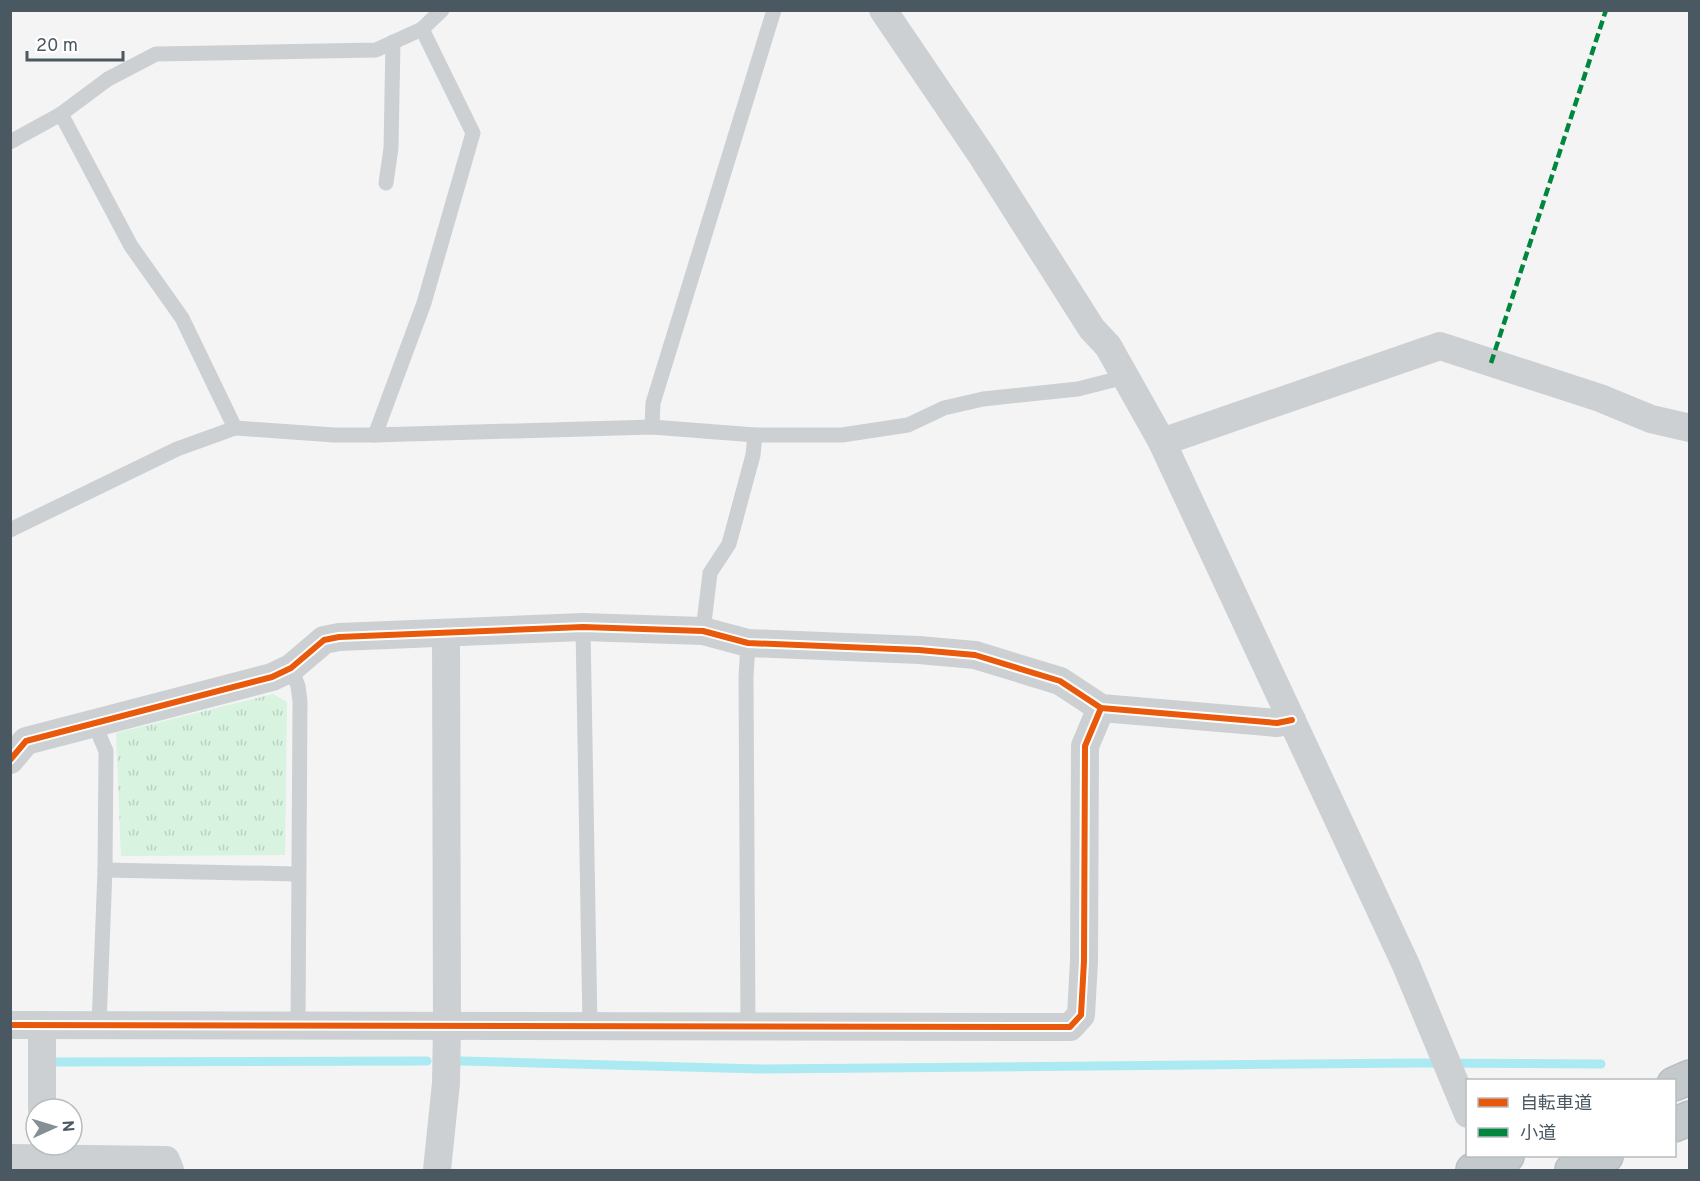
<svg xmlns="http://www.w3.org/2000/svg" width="1700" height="1181" viewBox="0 0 1700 1181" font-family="Overpass,'Noto Sans JP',sans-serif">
<defs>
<pattern id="grass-tufts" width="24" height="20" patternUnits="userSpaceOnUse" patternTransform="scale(1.5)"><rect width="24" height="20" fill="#d8f3e0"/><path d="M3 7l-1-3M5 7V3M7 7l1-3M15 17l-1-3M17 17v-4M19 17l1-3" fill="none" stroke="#bbd2c3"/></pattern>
</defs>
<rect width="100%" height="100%" fill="#f4f4f4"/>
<polygon fill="url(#grass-tufts)" points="273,694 287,702 285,855 121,856 116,733"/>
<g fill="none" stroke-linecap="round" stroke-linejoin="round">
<g stroke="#abeaf2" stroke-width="9">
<polyline points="461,1061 760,1069 1417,1063 1601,1064"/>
<polyline points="45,1062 427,1061"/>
</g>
<defs>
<g id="trunk">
<polyline points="1674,1084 1690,1077"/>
<polyline points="1674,1125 1690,1118"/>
<polyline points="1473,1170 1507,1156"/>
<polyline points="1572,1170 1606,1156"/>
</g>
</defs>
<use href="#trunk" stroke="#b8bfc4" stroke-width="36"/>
<g stroke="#cdd0d2" stroke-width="15">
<polyline points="61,114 131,246 182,318 235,428"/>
<polyline points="10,142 61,114 108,79 156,54 376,50 422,29 442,10"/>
<polyline points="386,183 391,148 393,42"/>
<polyline points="652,427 653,403 774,10"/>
<polyline points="375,435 424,303 473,133 422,29"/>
<polyline points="10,530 177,449 235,428 334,435 375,435 652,427 755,435 842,435 908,425 944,408 983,399 1078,389 1125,377"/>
<polyline points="583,627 590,1026"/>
<polyline points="703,631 710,573 729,544 753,455 755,435"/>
<polyline points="291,668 298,686 300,701 298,1026"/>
<polyline points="94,723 106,751 105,870 99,1025"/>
<polyline points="105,870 298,874"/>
<polyline points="748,1028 746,677 748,643"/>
</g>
<g stroke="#cdd0d2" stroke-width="28">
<polyline points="883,10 982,156 1092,329 1108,346 1162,442 1406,965 1468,1114"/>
<polyline points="1162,442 1440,346 1600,398 1651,419 1690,428"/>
<polyline points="10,760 26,741 272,677 291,668 324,640 339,637 583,627 703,631 748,643 919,650 975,655 1060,681 1101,708 1277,723 1292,720"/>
<path d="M10,1025c354,-1 707,3 1060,2l11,-12 3,-54 1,-215 16,-38"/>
<polyline points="42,1109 42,1025"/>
<polyline points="10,1158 166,1160 170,1170"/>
<polyline points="437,1170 446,1083 447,1027 446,634"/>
</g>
<use href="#trunk" stroke="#c4c9cc" stroke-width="33"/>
<polyline stroke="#00873e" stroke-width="4.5" stroke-dasharray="9 4.5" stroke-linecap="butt" points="1491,363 1606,10"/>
<defs>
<g id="cycleway">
<polyline points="10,760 26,741 272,677 291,668 324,640 339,637 583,627 703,631 748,643 919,650 975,655 1060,681 1101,708 1277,723 1292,720"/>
<path d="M10,1025c354,-1 707,3 1060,2l11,-12 3,-54 1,-215 16,-38"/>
</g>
</defs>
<use href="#cycleway" stroke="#fff" stroke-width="10"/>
<use href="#cycleway" stroke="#e8590c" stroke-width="6"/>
</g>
<rect width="1700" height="1181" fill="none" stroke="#495861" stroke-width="24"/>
<rect x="1466" y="1079" width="210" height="78" fill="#ffffff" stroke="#b6bcc0" stroke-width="1.5"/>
<rect x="1478" y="1098" width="30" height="9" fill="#e8590c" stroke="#b6bcc0" stroke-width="1.5"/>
<text x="1520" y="1109" font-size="18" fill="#495861">自転車道</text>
<rect x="1478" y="1128" width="30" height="9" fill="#00873e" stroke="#b6bcc0" stroke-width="1.5"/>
<text x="1520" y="1139" font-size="18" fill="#495861">小道</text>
<g transform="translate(54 1127) rotate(86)"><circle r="28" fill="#ffffff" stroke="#b6bcc0" stroke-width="1.5"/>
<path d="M0-4.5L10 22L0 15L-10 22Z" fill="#858f94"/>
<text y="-9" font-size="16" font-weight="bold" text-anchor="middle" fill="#495861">N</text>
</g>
<path d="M27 51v9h96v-9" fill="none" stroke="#495861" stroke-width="3"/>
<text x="36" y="51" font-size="18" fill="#495861" stroke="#ffffff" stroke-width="4.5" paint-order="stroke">20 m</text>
</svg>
